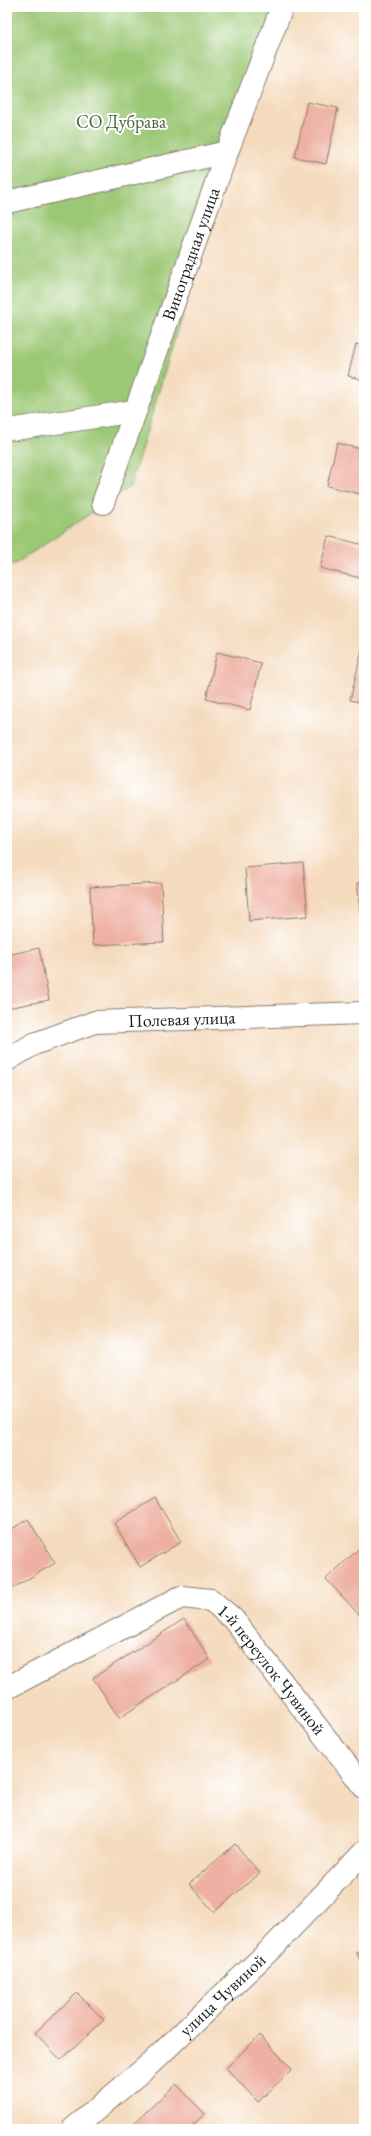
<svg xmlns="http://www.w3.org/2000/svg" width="371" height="2136" viewBox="0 0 371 2136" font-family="'EB Garamond',serif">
<rect width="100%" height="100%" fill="#fff"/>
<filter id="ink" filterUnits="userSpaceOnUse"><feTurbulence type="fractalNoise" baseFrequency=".025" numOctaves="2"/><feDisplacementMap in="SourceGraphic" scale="8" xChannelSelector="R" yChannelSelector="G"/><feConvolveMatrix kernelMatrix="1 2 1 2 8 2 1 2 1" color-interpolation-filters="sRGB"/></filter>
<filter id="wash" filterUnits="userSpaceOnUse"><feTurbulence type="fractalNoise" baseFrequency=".012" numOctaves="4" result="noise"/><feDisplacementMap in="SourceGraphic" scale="16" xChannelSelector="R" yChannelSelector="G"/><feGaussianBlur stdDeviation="0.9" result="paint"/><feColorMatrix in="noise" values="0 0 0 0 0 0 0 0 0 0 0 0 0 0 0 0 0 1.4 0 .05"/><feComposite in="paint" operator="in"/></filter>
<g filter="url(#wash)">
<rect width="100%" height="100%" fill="#f5dbbe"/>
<polygon fill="#9bc875" stroke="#5c7248" points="7,7 286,7 225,171 130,487 12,566 7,560"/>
<g id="blocks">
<g fill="#eeb0a2">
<polygon points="307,102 338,108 326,164 295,157"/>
<polygon points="356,344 364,346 364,380 348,376"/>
<polygon points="337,443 364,450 364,495 327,486"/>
<polygon points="328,536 364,545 364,579 320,568"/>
<polygon points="363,646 364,646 364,703 350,700"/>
<polygon points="217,652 261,663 250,710 206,699"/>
<polygon points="303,863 308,916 249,921 245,868"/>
<polygon points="364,882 364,910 360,911 357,883"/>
<polygon points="161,883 164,942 93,945 90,887"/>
<polygon points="39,948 49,1000 7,1008 7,955"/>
<polygon points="155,1498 181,1542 140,1567 114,1523"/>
<polygon points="28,1519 55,1563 13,1588 7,1577 7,1532"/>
<polygon points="364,1544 364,1620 326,1579"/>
<polygon points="184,1619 210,1659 119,1718 93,1678"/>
<polygon points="235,1844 260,1873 214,1912 189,1884"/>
<polygon points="364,1950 364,1970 357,1953"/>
<polygon points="77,1993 104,2020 61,2060 35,2033"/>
<polygon points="260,2035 292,2069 258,2102 226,2068"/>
<polygon points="176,2084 205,2114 188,2129 137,2129 133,2124"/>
</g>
</g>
</g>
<g filter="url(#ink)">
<use href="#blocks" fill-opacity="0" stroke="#887c6d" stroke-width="1"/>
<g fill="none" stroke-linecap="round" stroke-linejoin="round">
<defs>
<g id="minor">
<polyline points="7,202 227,152"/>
<polyline points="15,429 135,411"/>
<path id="s1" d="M103,503l124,-351 55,-145"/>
<path id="s2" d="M7,1060l27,-16 61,-22 269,-9"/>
<path id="s3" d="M7,1688l174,-91 30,3 22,19 131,168"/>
<path id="s4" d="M73,2129l77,-65 123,-117 91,-95"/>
</g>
</defs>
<use href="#minor" stroke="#887c6d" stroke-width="24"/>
<use href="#minor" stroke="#fff" stroke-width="22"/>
</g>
</g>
<g text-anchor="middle" stroke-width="4" stroke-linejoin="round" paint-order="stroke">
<g font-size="18" fill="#4f6140" stroke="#fff">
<text x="121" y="128">СО Дубрава</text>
</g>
<g font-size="18" fill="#1c1c1c" stroke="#fff">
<text dy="6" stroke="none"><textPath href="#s1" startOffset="264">Виноградная улица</textPath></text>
<text dy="6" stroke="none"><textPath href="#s2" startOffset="183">Полевая улица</textPath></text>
<text dy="6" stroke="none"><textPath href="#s3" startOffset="319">1-й переулок Чувиной</textPath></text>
<text dy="6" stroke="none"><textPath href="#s4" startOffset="201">улица Чувиной</textPath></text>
</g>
</g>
<rect width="371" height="2136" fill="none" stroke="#fff" stroke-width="24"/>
</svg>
